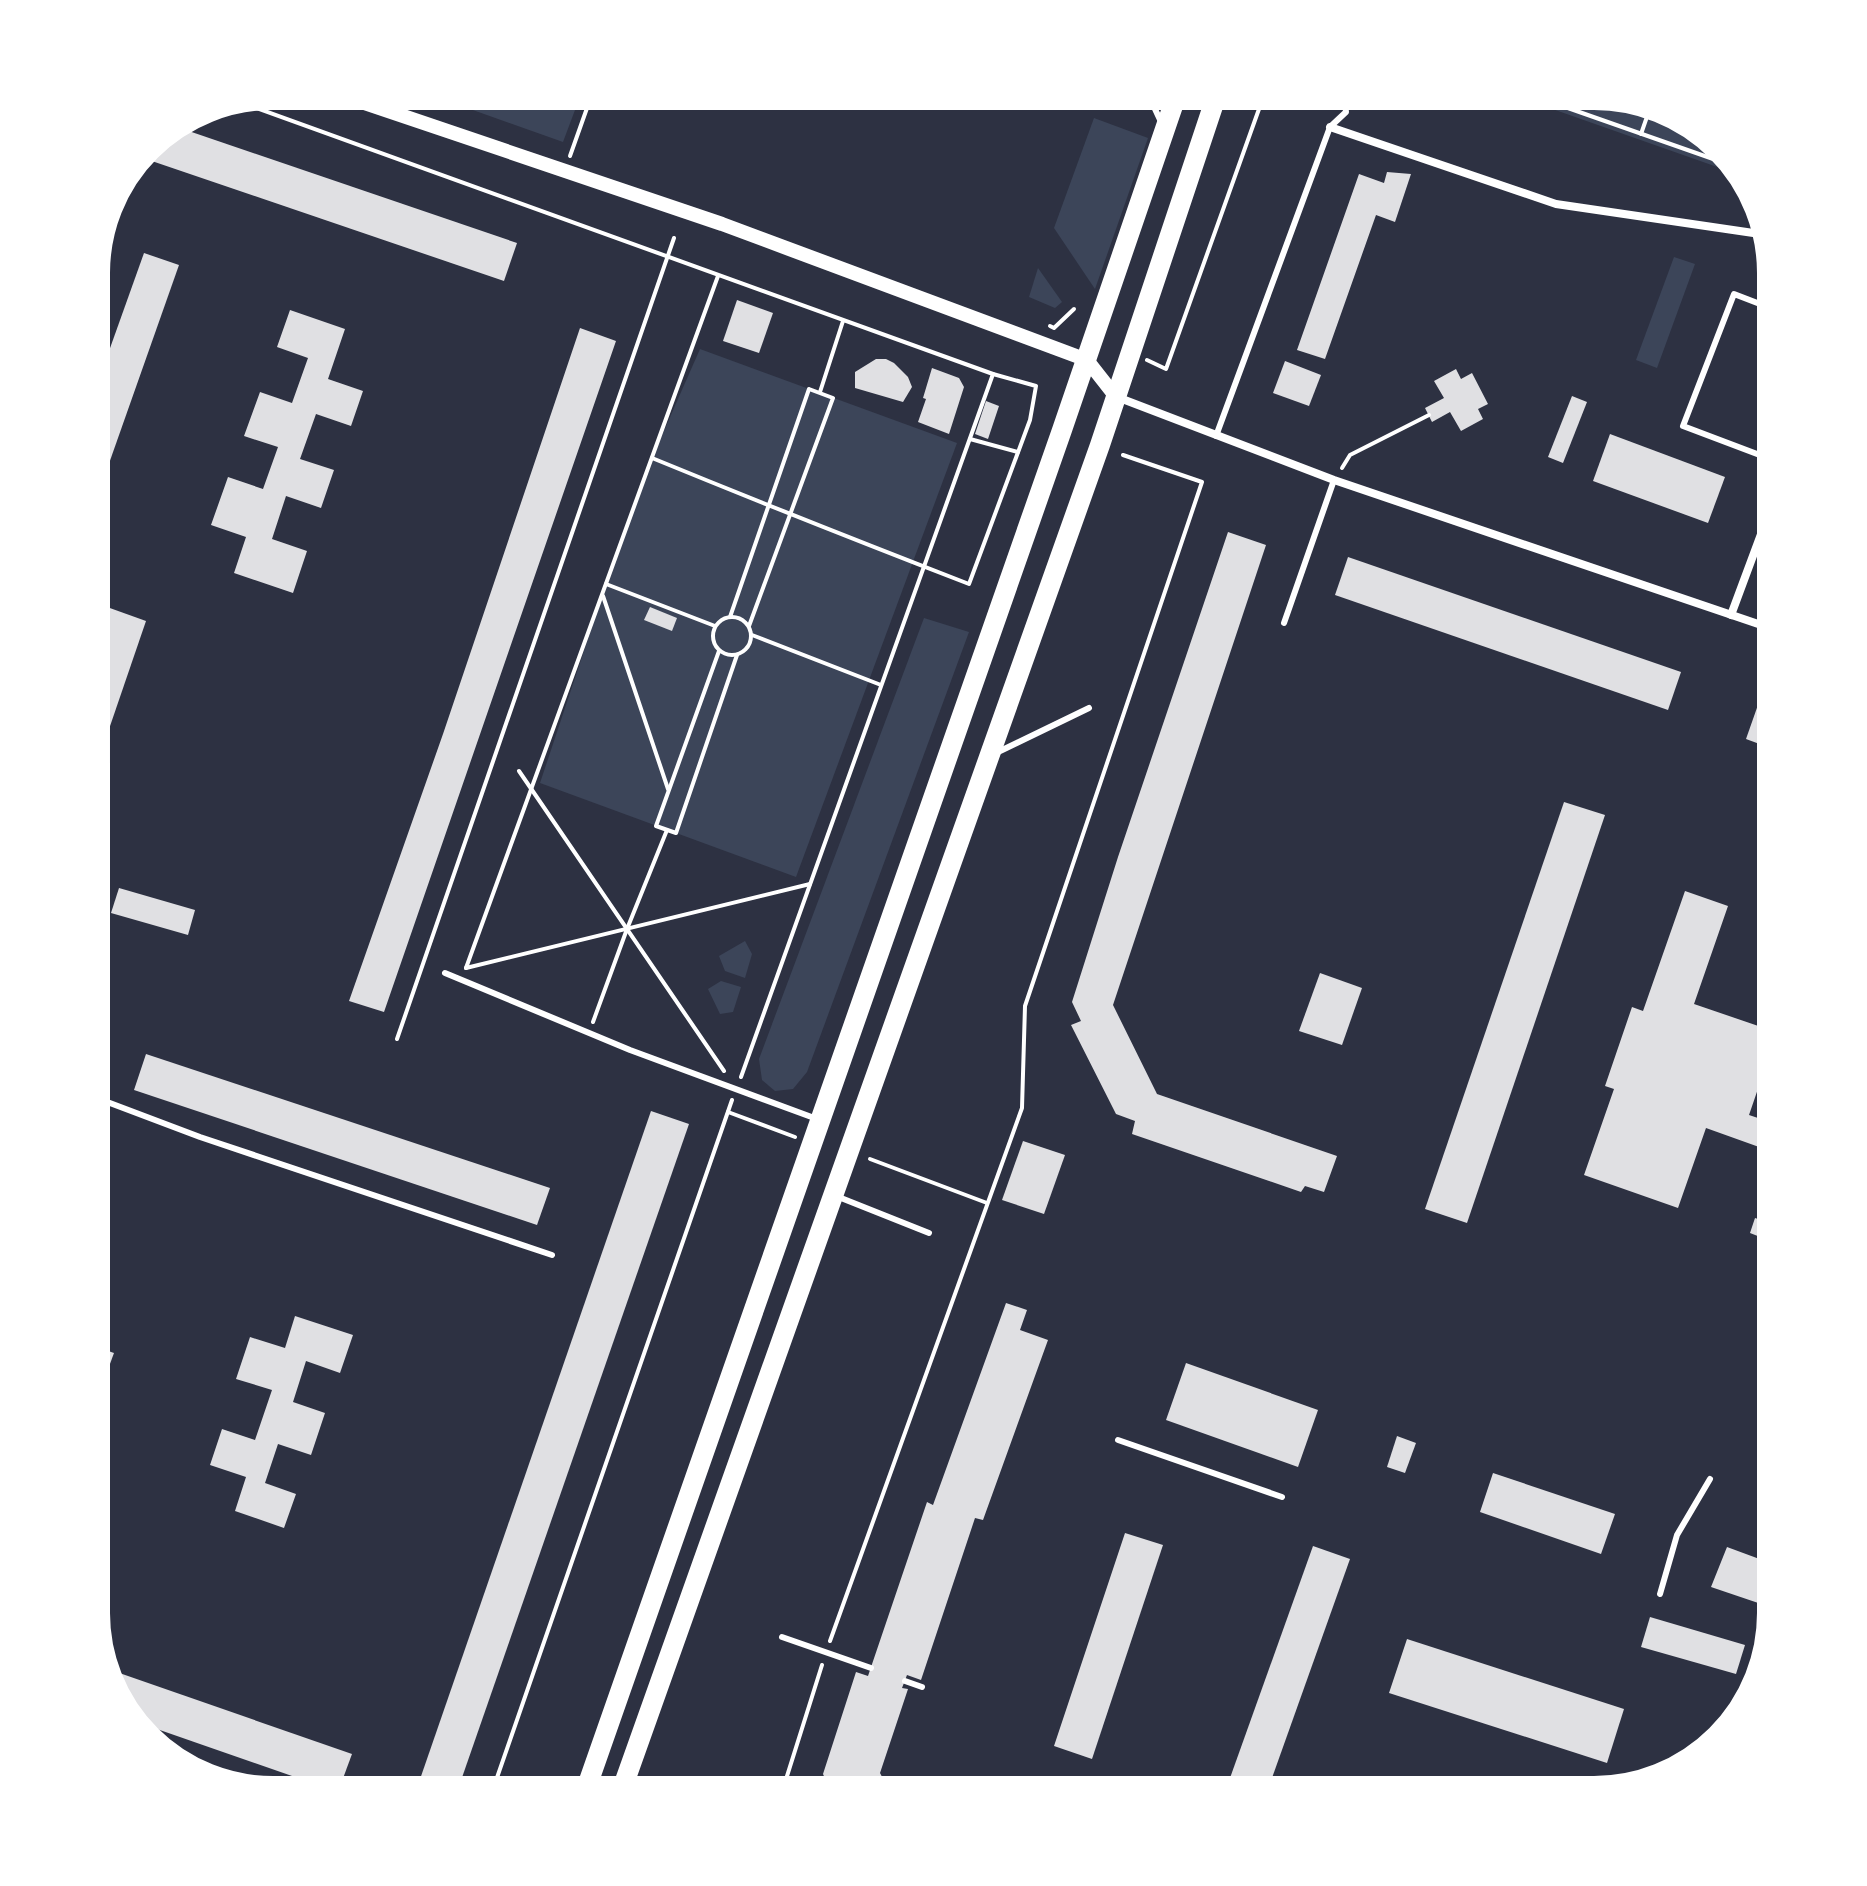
<svg xmlns="http://www.w3.org/2000/svg" width="1867" height="1886" viewBox="0 0 1867 1886" font-family="Mulish,sans-serif">
<rect width="100%" height="100%" fill="#2d3142"/>
<g fill="#3c4559">
<polygon points="428,94 581,94 563,142"/>
<polygon points="1510,94 1605,94 1674,113 1729,155 1740,175"/>
<polygon points="1094,118 1148,138 1095,289 1054,228"/>
<polygon points="1674,257 1695,264 1657,368 1636,360"/>
<polygon points="1038,268 1062,302 1055,308 1029,297"/>
<polygon points="700,349 957,443 796,877 540,783 603,594 652,458"/>
<polygon points="924,618 969,632 807,1072 793,1089 775,1091 762,1080 759,1059"/>
<polygon points="745,941 752,954 745,978 725,971 719,956"/>
<polygon points="721,981 741,987 733,1012 720,1014 708,989"/>
</g>
<g fill="#e0e0e3">
<polygon points="174,126 517,243 504,281 140,157 155,139"/>
<polygon points="1387,172 1411,174 1395,222 1376,215 1325,359 1297,350 1359,174 1384,183"/>
<polygon points="144,253 179,265 94,506 94,393"/>
<polygon points="737,300 773,313 759,353 723,341"/>
<polygon points="290,310 345,329 328,379 363,391 351,426 316,414 300,459 334,470 321,508 286,496 272,539 307,551 293,593 234,573 246,537 211,525 228,477 263,489 278,447 244,436 260,392 292,403 308,358 277,347"/>
<polygon points="580,328 616,341 384,1012 349,1001 443,734"/>
<polygon points="876,359 886,359 894,363 908,377 912,387 903,402 855,388 855,372"/>
<polygon points="1285,361 1321,375 1309,406 1273,393"/>
<polygon points="932,368 959,378 964,387 949,434 918,422 926,399 923,398"/>
<polygon points="1456,369 1461,379 1472,373 1488,404 1478,409 1483,419 1461,431 1450,412 1432,422 1425,408 1444,398 1434,381"/>
<polygon points="1572,396 1587,402 1563,463 1548,457"/>
<polygon points="986,401 999,406 988,439 975,434"/>
<polygon points="1610,434 1725,477 1708,523 1593,481"/>
<polygon points="1228,532 1266,545 1113,1005 1157,1094 1337,1156 1324,1192 1305,1186 1301,1192 1132,1134 1135,1121 1116,1114 1071,1025 1081,1021 1072,1002 1118,857"/>
<polygon points="1348,557 1681,672 1668,710 1335,595"/>
<polygon points="107,607 146,621 95,770 94,643"/>
<polygon points="650,607 677,618 672,631 644,620"/>
<polygon points="1759,702 1773,707 1773,749 1746,739"/>
<polygon points="1564,802 1605,815 1467,1223 1425,1209"/>
<polygon points="119,888 195,910 188,935 111,913"/>
<polygon points="1685,891 1728,906 1694,1004 1773,1031 1773,1045 1749,1115 1773,1123 1773,1152 1706,1128 1678,1208 1584,1175 1614,1089 1605,1086 1632,1007 1643,1011"/>
<polygon points="1320,973 1362,988 1342,1045 1299,1031"/>
<polygon points="146,1054 550,1188 537,1225 134,1090"/>
<polygon points="651,1111 689,1124 457,1792 438,1792 418,1785"/>
<polygon points="1023,1141 1065,1155 1044,1214 1002,1200"/>
<polygon points="94,1152 108,1157 95,1195 94,1195"/>
<polygon points="1755,1218 1773,1224 1773,1242 1750,1233"/>
<polygon points="1006,1303 1027,1310 1020,1330 1048,1340 983,1520 975,1518 921,1680 907,1675 902,1688 908,1689 880,1773 890,1792 831,1792 823,1774 856,1672 868,1676 927,1502 933,1505"/>
<polygon points="295,1316 353,1335 340,1373 306,1361 293,1402 325,1413 311,1455 278,1444 265,1483 296,1494 284,1528 235,1511 246,1477 210,1465 222,1429 255,1440 272,1390 236,1379 250,1337 285,1348"/>
<polygon points="94,1346 114,1353 94,1407"/>
<polygon points="1186,1363 1318,1410 1298,1467 1166,1420"/>
<polygon points="1397,1436 1416,1443 1405,1473 1387,1467"/>
<polygon points="1493,1473 1615,1514 1601,1554 1480,1512"/>
<polygon points="1125,1533 1163,1545 1092,1759 1054,1746"/>
<polygon points="1313,1546 1350,1559 1267,1792 1225,1792"/>
<polygon points="1727,1547 1773,1564 1773,1608 1711,1587"/>
<polygon points="1650,1617 1745,1645 1736,1674 1641,1647"/>
<polygon points="1407,1639 1624,1709 1607,1763 1389,1693"/>
<polygon points="105,1668 352,1754 338,1792 131,1720 107,1681"/>
<polygon points="402,1781 430,1792 398,1792"/>
</g>
<g fill="none" stroke-linecap="round" stroke-linejoin="round">
<g stroke="#fff" stroke-width="4">
<polyline points="1528,94 1736,167"/>
<polyline points="237,101 993,374"/>
<polyline points="1641,134 1650,108"/>
<polyline points="570,156 592,94"/>
<polyline points="1050,326 1054,328 1074,309"/>
<polyline points="1147,360 1166,369 1259,109 1276,94"/>
<polyline points="820,392 843,321"/>
<polyline points="970,439 1018,452"/>
<path d="M652,458c105,43 211,85 317,126l61,-164 6,-34 -43,-12 -252,703"/>
<polyline points="1342,468 1350,455 1429,415"/>
<polyline points="606,584 715,626"/>
<polyline points="603,596 668,789"/>
<circle cx="732" cy="636" r="19"/>
<polyline points="730,617 809,389 833,398 749,626"/>
<polyline points="752,635 881,685"/>
<polyline points="719,651 656,826 676,833 737,655"/>
<polyline points="519,771 724,1071"/>
<polyline points="466,968 718,276"/>
<polyline points="466,968 810,884"/>
<polyline points="593,1022 627,929 667,830"/>
<polyline points="397,1039 674,238"/>
<polyline points="728,1112 795,1137"/>
<polyline points="870,1159 987,1203"/>
<polyline points="830,1641 1022,1108 1025,1006 1202,482 1123,455"/>
<polyline points="492,1792 732,1100"/>
<polyline points="782,1792 822,1665"/>
</g>
<g stroke="#fff" stroke-width="6">
<polyline points="1148,94 1162,124"/>
<polyline points="1773,309 1734,294 1683,426 1773,460"/>
<polyline points="1216,436 1330,127 1346,112 1344,94"/>
<polyline points="1284,623 1334,480"/>
<polyline points="996,753 1089,708"/>
<polyline points="445,973 630,1050 817,1119"/>
<polyline points="94,1097 200,1137 552,1255"/>
<polyline points="836,1196 929,1233"/>
<polyline points="1118,1440 1282,1497"/>
<polyline points="1660,1594 1677,1535 1710,1479"/>
<polyline points="782,1637 871,1668"/>
<polyline points="905,1681 922,1687"/>
</g>
<g stroke="#fff" stroke-width="8">
<polyline points="1330,127 1556,204 1767,235"/>
<polyline points="1117,397 1334,480 1773,629"/>
<polyline points="1731,615 1773,502"/>
</g>
<polyline stroke="#fff" stroke-width="14" points="338,94 722,224 1087,360 1116,397"/>
<g stroke="#fff" stroke-width="20">
<polyline points="585,1792 1062,430 1177,94"/>
<polyline points="621,1792 1100,445 1217,94"/>
</g>
</g>
<path d="M0 0H1867V1886H0ZM273 108H1594A165 165 0 0 1 1759 273V1613A165 165 0 0 1 1594 1778H273A165 165 0 0 1 108 1613V273A165 165 0 0 1 273 108Z" fill="#fff" fill-rule="evenodd"/>
<path fill="none" stroke="#fff" stroke-width="4" d="M273 108H1594A165 165 0 0 1 1759 273V1613A165 165 0 0 1 1594 1778H273A165 165 0 0 1 108 1613V273A165 165 0 0 1 273 108Z"/>
</svg>
